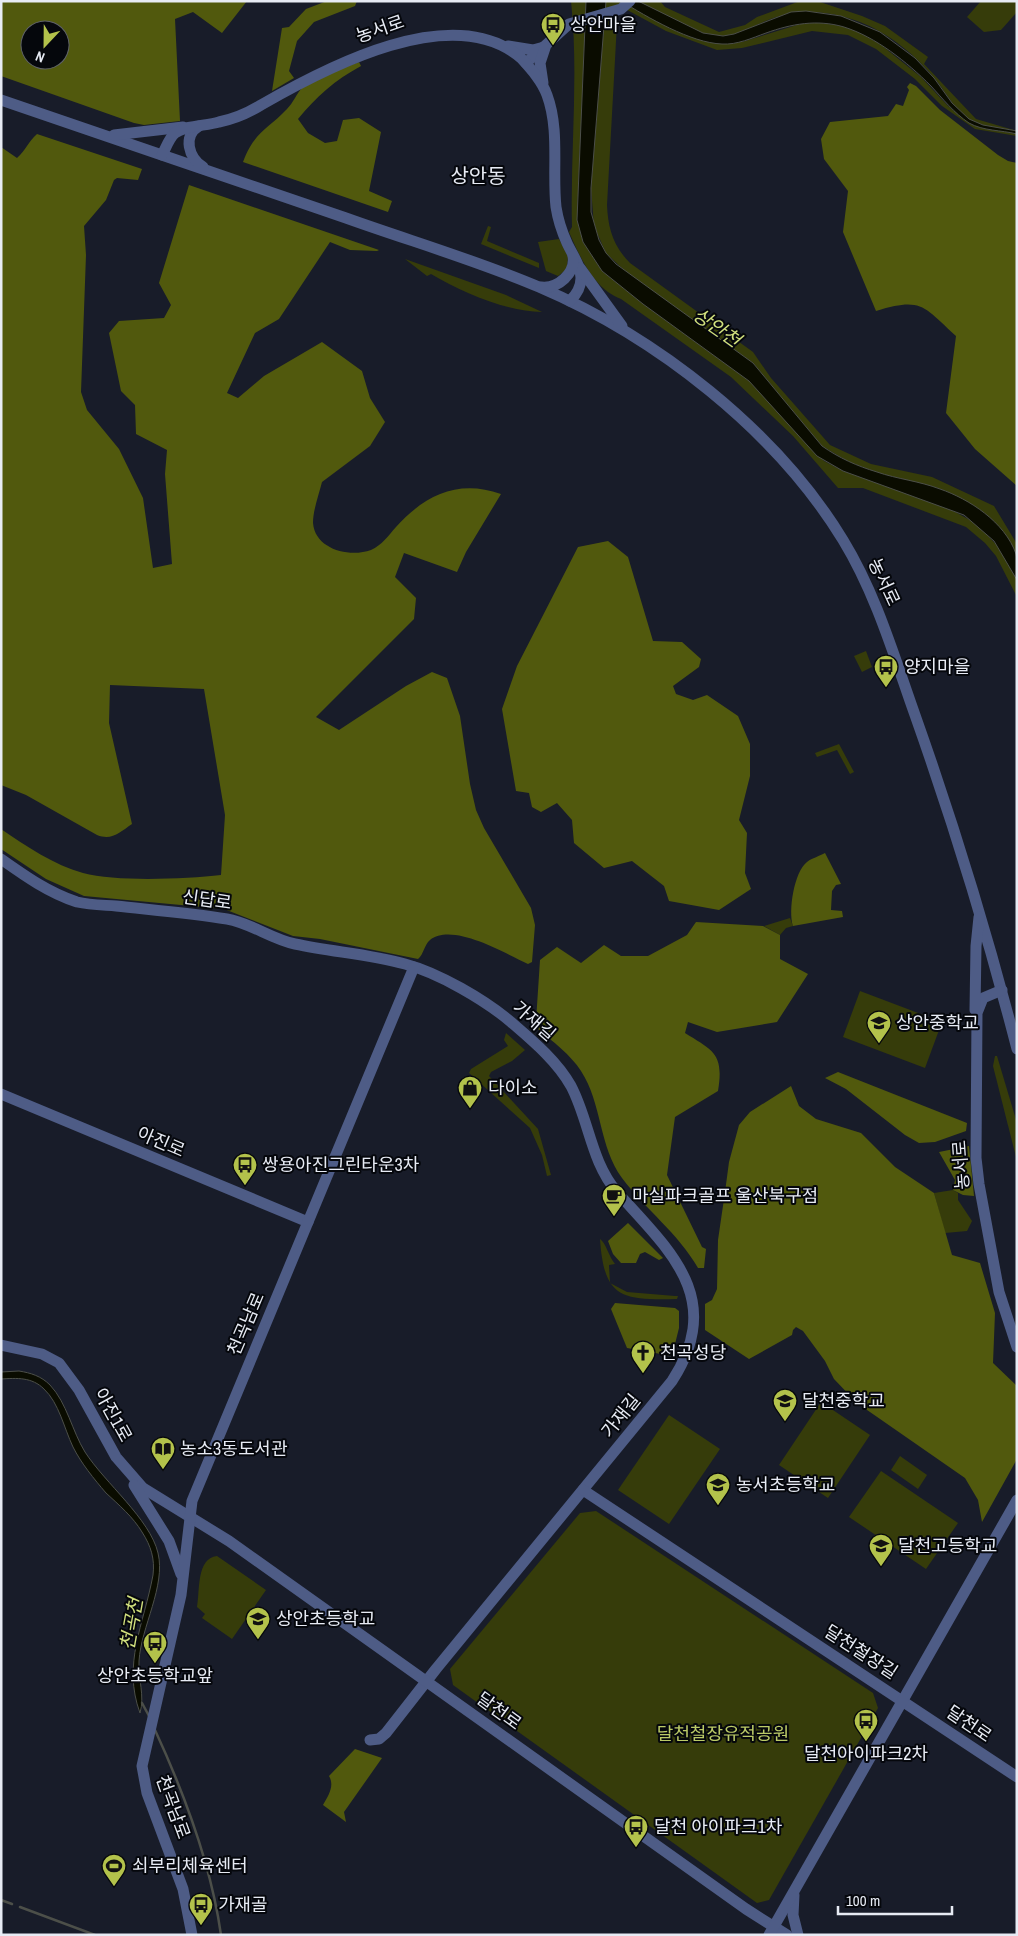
<svg xmlns="http://www.w3.org/2000/svg" width="1018" height="1936" viewBox="0 0 1018 1936" font-family="'Archivo Narrow','Noto Sans KR',sans-serif">
<rect width="100%" height="100%" fill="#181c29"/>
<g fill="#363c0a">
<path d="M571,1h15l-9,219 6,22 19,29 41,33 106,77 75,80 19,10 105,37 29,16 26,28 14,28v17l-21,-41 -11,-13 -19,-16 -103,-39h-25l-45,-52 -62,-59 -110,-78c-27,-10 -41,-42 -52,-67l3,-5c-2,-75 7,-151 -1,-226z"/>
<path d="M606,1h15l55,29 36,13 30,-1 58,-18 16,-2 25,4 15,5 24,13 41,33 27,29 22,17 14,5 33,6v2l-42,-7 -33,-23 -27,-27 -39,-30 -28,-14 -36,-4 -70,17 -25,2 -51,-19 -48,-26 -11,200c1,23 6,41 23,58l123,89 18,26 59,67 41,19 61,13 62,29 23,38v11l-14,-23 -65,-44 -60,-15 -29,-11 -27,-16 -69,-83 -126,-90 -21,-20 -12,-27 -3,-38z"/>
<path d="M638,1h22l5,6 54,25 26,-7 12,-8 43,-16h17l45,15 23,10 43,31 -4,7 52,55 41,12c-15,-3 -32,-3 -45,-10 -17,-9 -25,-28 -37,-42 -19,-24 -47,-46 -75,-57 -35,-13 -65,-14 -99,1 -13,6 -26,13 -40,13 -29,-1 -58,-21 -83,-35z"/>
<polygon points="981,1 1017,1 1017,12 1001,30 984,32 967,17"/>
<polygon points="488,226 491,227 487,241 539,263 539,268 481,244"/>
<polygon points="559,239 568,256 567,269 558,276 546,271 538,242"/>
<path d="M405,259l101,36 36,17c-37,-1 -79,-19 -111,-38l-4,2z"/>
<polygon points="866,651 872,667 862,672 854,656"/>
<polygon points="839,744 854,772 850,774 837,750 817,757 815,753"/>
<polygon points="790,918 793,926 786,928 780,935 764,926"/>
<polygon points="860,991 942,1022 925,1068 843,1037"/>
<polygon points="506,1033 525,1050 512,1061 491,1072 489,1076 538,1129 551,1175 547,1176 542,1155 530,1128 469,1073 471,1069 508,1046 504,1040"/>
<polygon points="995,1056 997,1056 1017,1123 1017,1161 993,1066"/>
<polygon points="953,1190 958,1193 958,1200 972,1221 967,1231 945,1233 934,1193"/>
<path d="M600,1239c6,4 9,18 15,25l-6,1 1,18 17,9 48,4h3l-1,3c-55,1 -73,0 -77,-60z"/>
<polygon points="821,1402 870,1435 828,1498 779,1465"/>
<polygon points="669,1415 720,1449 669,1524 618,1490"/>
<polygon points="900,1456 927,1475 918,1489 891,1470"/>
<polygon points="881,1471 958,1523 926,1569 849,1517"/>
<polygon points="596,1511 873,1693 878,1708 769,1900 757,1903 453,1685 450,1669 580,1513"/>
<path d="M217,1556l49,34 -34,49 -30,-21 3,-4 -8,-7c3,-15 -1,-49 20,-51z"/>
</g>
<g fill="#51590d" fill-rule="evenodd">
<path d="M1,1h246l-25,32 -29,-21 -18,7 5,102 -36,4 -10,-2 -133,-47zM30,30h30v30h-30z"/>
<polygon points="327,1 357,1 355,6 314,22 297,41 289,71 294,78 272,91 282,28 289,27 306,9"/>
<path d="M359,62l2,4c-26,14 -45,31 -63,53l10,14 17,10 12,-2 6,-21 16,-2 22,14 -12,59 23,10 -4,11 -145,-50c11,-30 24,-32 44,-53 6,-6 10,-16 15,-21 15,-14 40,-19 57,-26z"/>
<path d="M910,83l6,3 24,24 58,45 10,6 9,2v323l-42,-37 -29,-36 10,-77c-33,-30 -34,-39 -80,-25l-33,-79 5,-41 -24,-32 -3,-20 9,-17 58,-6 8,-12 7,2 6,-16 -2,-3z"/>
<path d="M37,134l105,35 -4,11 -21,-2 -3,2 -8,20 -22,26 2,29 -5,137 6,18 32,39 24,49 10,70 19,-4 -7,-90 2,-24 -31,-16 -1,-29 -14,-14 -12,-58 10,-12 45,-3 7,-13 -12,-22 30,-98 190,65 -2,1 -27,-1 -20,-8 -51,77 -24,14 -28,60 11,5 26,-22 58,-34 40,29 8,27 15,24 -15,24 -48,36c-3,12 -9,28 -9,41 2,26 36,35 58,27 11,-5 17,-14 25,-23 29,-32 62,-48 105,-33l-35,58 -9,20 -53,-19 -9,24 21,21 -2,21 -98,98 23,13 67,-44 26,-14 15,6 13,38 10,68 6,26 8,18 47,80 4,17 -3,37 -4,2c-22,-10 -75,-42 -98,-24 -6,5 -6,14 -12,19l-98,-20 -27,-3 -69,-27 -140,-13 -38,-17 -45,-30v-20c25,17 53,36 82,44 33,9 102,6 138,2l4,-60 -21,-126 -94,-4 -1,38 23,101c-12,8 -20,17 -35,11l-71,-40 -25,-10v-638l16,11c9,-8 11,-16 20,-24z"/>
<polygon points="608,541 628,557 653,641 682,642 701,659 699,667 673,686 676,694 693,700 707,695 738,716 750,744 750,776 739,820 747,833 745,873 751,889 719,910 669,901 664,886 632,861 604,868 574,843 572,820 557,803 541,812 532,807 529,793 516,791 502,709 517,666 578,547"/>
<path d="M825,853l16,31 -5,1 -4,6 -1,19 11,1 1,6 -50,9c-5,-15 1,-54 14,-64 5,-4 13,-6 18,-9z"/>
<path d="M696,922l67,4 17,9v24l28,15 -31,48 -60,10 -29,-10 -3,11c29,18 39,21 33,58l-43,26 -8,58 35,72 4,2 -2,19h-6c-20,-35 -52,-58 -76,-90 -23,-31 -20,-75 -41,-107 -10,-16 -29,-30 -43,-42l-2,-8 4,-61 17,-13 24,16 23,-18 17,11h27l39,-21z"/>
<polygon points="838,1072 967,1123 966,1131 935,1142 919,1143 905,1135 846,1089 825,1078"/>
<polygon points="791,1086 799,1106 816,1119 861,1133 895,1167 934,1193 952,1255 980,1263 995,1313 993,1363 1017,1386 1017,1459 982,1522 978,1500 965,1478 857,1403 834,1379 825,1361 803,1331 796,1327 793,1330 792,1335 749,1359 705,1330 705,1304 712,1300 717,1289 718,1240 725,1192 729,1162 739,1125 750,1112"/>
<polygon points="969,1146 974,1196 963,1195 953,1190 955,1180 939,1152"/>
<polygon points="628,1223 663,1258 659,1260 645,1252 640,1254 636,1263 621,1263 613,1254 608,1241"/>
<polygon points="615,1303 675,1308 679,1311 679,1328 672,1356 627,1348 611,1309"/>
<path d="M355,1749l27,9 -38,54 2,10 -23,-17c5,-9 12,-19 6,-29z"/>
</g>
<g fill="#0a0c00" stroke="#4c4f49">
<path d="M586,1h20l-15,187v24l8,28 7,13 10,11 137,99 69,83c17,12 35,20 55,26 20,7 42,9 63,17 29,10 65,33 76,65 2,7 1,18 1,26l-23,-39 -30,-26 -121,-44 -26,-15 -68,-75 -106,-77 -41,-33 -19,-29 -6,-22z"/>
<path d="M621,1h17l65,32 20,3 11,-2 57,-22 15,-1 35,5 39,16 35,26 19,20 18,25 17,16 14,6 34,6v3c-16,-4 -34,-3 -48,-11 -15,-10 -26,-24 -38,-37 -24,-24 -55,-49 -87,-59 -27,-8 -53,-3 -78,6 -14,5 -29,12 -44,11 -31,-1 -75,-27 -101,-43z"/>
<path d="M19,1371c12,2 22,5 31,14 17,18 22,46 35,67 20,31 65,67 73,101 8,33 -17,74 -19,108 -1,18 6,35 1,52 -18,-49 4,-89 13,-138 2,-16 -2,-29 -11,-43 -9,-15 -23,-27 -36,-39 -12,-14 -25,-30 -33,-46 -9,-19 -14,-44 -29,-58 -12,-12 -27,-11 -43,-10v-7z"/>
</g>
<g fill="none" stroke-linecap="round" stroke-linejoin="round">
<g stroke="#4c4f49" stroke-width="2.5">
<polyline points="142,1703 149,1716"/>
<path d="M155,1730c30,65 56,134 66,205"/>
<polyline points="1,1900 12,1904"/>
<polyline points="20,1907 95,1935"/>
</g>
<g stroke="#4e5c86" stroke-width="11">
<polyline points="508,46 533,50 544,47"/>
<polyline points="526,63 569,24 621,9 630,1"/>
<polyline points="543,83 540,63 545,48"/>
<path d="M1,100c115,40 230,78 345,118 64,23 130,42 193,69 117,50 237,143 304,253 33,54 51,116 72,175 39,110 73,221 102,334"/>
<path d="M199,126c-17,10 -10,32 4,41"/>
<polyline points="114,135 183,127"/>
<path d="M162,155c4,-7 7,-17 13,-22 11,-8 31,-7 44,-11 15,-3 29,-9 42,-17 66,-38 192,-105 260,-47 10,11 21,23 26,37 13,35 5,76 9,112 2,13 6,25 11,36 5,11 14,23 14,35 0,9 -5,17 -11,23"/>
<polyline points="580,268 622,326"/>
<path d="M541,287c17,2 35,-14 32,-31"/>
<path d="M1,859c24,17 48,34 76,43 13,3 26,3 39,4 37,4 75,7 111,13 24,4 44,20 68,25 37,8 74,10 110,20 34,9 80,36 106,58 22,19 46,39 60,64 18,34 20,76 46,106 52,58 109,106 55,189l-236,288 -50,64 -7,6 -9,1"/>
<polyline points="1002,990 983,998 977,1013 976,1158 979,1184 999,1292 1017,1347"/>
<polyline points="975,1010 976,946 979,917"/>
<polyline points="1,1094 308,1222"/>
<polyline points="1,1345 42,1354 59,1363 79,1390 116,1457 143,1488 229,1541 746,1909 787,1935"/>
<polyline points="134,1485 169,1541 181,1574"/>
<polyline points="583,1490 1017,1777"/>
<polyline points="794,1895 793,1915 798,1935"/>
<polyline points="192,1935 183,1889 147,1793 142,1766 181,1595 192,1501 414,967"/>
<polyline points="769,1935 1017,1500"/>
</g>
</g>
<defs>
<symbol id="bus-pin" viewBox="-11 -11 22 30"><path d="M0 17L-7.5 6A9.5 9.5 0 1 1 7.5 6Z" fill="#b3c24b" stroke="#05070c"/><path d="M-5-6H5V4H4V6H2V4H-2V6H-4V4H-5ZM-3.5-4V0h7V-4ZM-3.5 1.2v1.5H-2V1.2ZM2 1.2v1.5H3.5V1.2Z" fill="#111"/></symbol>
<symbol id="school-pin" viewBox="-11 -11 22 30"><path d="M0 17L-7.5 6A9.5 9.5 0 1 1 7.5 6Z" fill="#b3c24b" stroke="#05070c"/><path d="M0-5L7-2L0 1L-7-2ZM-4 1L0 2.5L4 1V4Q0 6-4 4Z" fill="#111"/></symbol>
<symbol id="shop-pin" viewBox="-11 -11 22 30"><path d="M0 17L-7.5 6A9.5 9.5 0 1 1 7.5 6Z" fill="#b3c24b" stroke="#05070c"/><path d="M-5-2.5h2.3a2.7 3.5 0 0 1 5.4 0H5L5.5 6h-11ZM-1.5-2.5h3a1.5 2.3 0 0 0-3 0Z" fill="#111"/></symbol>
<symbol id="cafe-pin" viewBox="-11 -11 22 30"><path d="M0 17L-7.5 6A9.5 9.5 0 1 1 7.5 6Z" fill="#b3c24b" stroke="#05070c"/><path d="M-5.5-4.5H6V0H3Q3 3.5 0 3.5H-2.5Q-5.5 3.5-5.5 0ZM3-3.2v2h1.7v-2ZM-6 4.5H4V6H-6Z" fill="#111"/></symbol>
<symbol id="church-pin" viewBox="-11 -11 22 30"><path d="M0 17L-7.5 6A9.5 9.5 0 1 1 7.5 6Z" fill="#b3c24b" stroke="#05070c"/><path d="M-1.2-6h2.4v3.5h3.3v2.4h-3.3V6h-2.4V-.1h-3.3v-2.4h3.3Z" fill="#111"/></symbol>
<symbol id="library-pin" viewBox="-11 -11 22 30"><path d="M0 17L-7.5 6A9.5 9.5 0 1 1 7.5 6Z" fill="#b3c24b" stroke="#05070c"/><path d="M-6-4Q-3-5.5-.7-3.5V5Q-3 3-6 4ZM6-4Q3-5.5 .7-3.5V5Q3 3 6 4Z" fill="#111"/></symbol>
<symbol id="stadium-pin" viewBox="-11 -11 22 30"><path d="M0 17L-7.5 6A9.5 9.5 0 1 1 7.5 6Z" fill="#b3c24b" stroke="#05070c"/><path d="M0-5a6.5 5 0 1 0 0 10a6.5 5 0 1 0 0-10ZM-3.5-1.8h7v3.6h-7Z" fill="#111"/></symbol>
</defs>
<g fill-rule="evenodd">
<use href="#bus-pin" x="539" y="11" width="28" height="38"/>
<use href="#bus-pin" x="872" y="653" width="28" height="38"/>
<use href="#school-pin" x="865" y="1009" width="28" height="38"/>
<use href="#shop-pin" x="456" y="1074" width="28" height="38"/>
<use href="#bus-pin" x="231" y="1151" width="28" height="38"/>
<use href="#cafe-pin" x="600" y="1182" width="28" height="38"/>
<use href="#church-pin" x="629" y="1339" width="28" height="38"/>
<use href="#school-pin" x="771" y="1387" width="28" height="38"/>
<use href="#library-pin" x="149" y="1435" width="28" height="38"/>
<use href="#school-pin" x="704" y="1471" width="28" height="38"/>
<use href="#school-pin" x="867" y="1532" width="28" height="38"/>
<use href="#school-pin" x="244" y="1605" width="28" height="38"/>
<use href="#bus-pin" x="141" y="1629" width="28" height="38"/>
<use href="#bus-pin" x="852" y="1707" width="28" height="38"/>
<use href="#bus-pin" x="622" y="1813" width="28" height="38"/>
<use href="#stadium-pin" x="100" y="1852" width="28" height="38"/>
<use href="#bus-pin" x="187" y="1891" width="28" height="38"/>
</g>
<g text-anchor="middle" stroke-width="4" stroke-linejoin="round" paint-order="stroke">
<g font-size="18" fill="#e7ebf4" stroke="#05070c" text-anchor="start">
<text x="570" y="31">상안마을</text>
<text x="904" y="673">양지마을</text>
<text x="896" y="1029">상안중학교</text>
<text x="488" y="1094">다이소</text>
<text x="262" y="1171">쌍용아진그린타운3차</text>
<text x="632" y="1202">마실파크골프 울산북구점</text>
<text x="660" y="1359">천곡성당</text>
<text x="802" y="1407">달천중학교</text>
<text x="180" y="1455">농소3동도서관</text>
<text x="736" y="1491">농서초등학교</text>
<text x="898" y="1552">달천고등학교</text>
<text x="276" y="1625">상안초등학교</text>
<text x="155" y="1682" text-anchor="middle">상안초등학교앞</text>
<text x="866" y="1760" text-anchor="middle">달천아이파크2차</text>
<text x="654" y="1833">달천 아이파크1차</text>
<text x="132" y="1872">쇠부리체육센터</text>
<text x="218" y="1911">가재골</text>
</g>
<g font-size="18" fill="#e7ebf4" stroke="#05070c">
<text transform="translate(380 29) rotate(-19)" y="6">농서로</text>
<text transform="translate(884 582) rotate(65)" y="6">농서로</text>
<text transform="translate(207 900) rotate(8)" y="6">신답로</text>
<text transform="translate(534 1021) rotate(41)" y="6">가재길</text>
<text transform="translate(161 1142) rotate(23)" y="6">아진로</text>
<text transform="translate(961 1165) rotate(-94)" y="6">농서로</text>
<text transform="translate(246 1324) rotate(-67)" y="6">천곡남로</text>
<text transform="translate(113 1415) rotate(61)" y="6">아진1로</text>
<text transform="translate(621 1416) rotate(-51)" y="6">가재길</text>
<text transform="translate(861 1652) rotate(33)" y="6">달천철장길</text>
<text transform="translate(499 1711) rotate(36)" y="6">달천로</text>
<text transform="translate(969 1724) rotate(34)" y="6">달천로</text>
<text transform="translate(173 1807) rotate(70)" y="6">천곡남로</text>
</g>
<g font-size="18" fill="#bbca67" stroke="#05070c">
<text x="723" y="1740">달천철장유적공원</text>
</g>
<g font-size="19" font-style="italic" fill="#d2e17e" stroke="#05070c">
<text transform="translate(717 327) rotate(35)" y="7">상안천</text>
<text transform="translate(131 1624) rotate(-80)" y="7">천곡천</text>
</g>
<g font-size="20" fill="#e7ebf4" stroke="#05070c">
<text x="478" y="183">상안동</text>
</g>
</g>
<rect width="1018" height="1936" fill="none" stroke="#e7ebf4" stroke-width="5"/>
<g transform="translate(45 45) rotate(202)"><circle r="24" fill="#05070c" stroke="#5f6269"/>
<path d="M0-4L9 19L0 12L-9 19Z" fill="#b3c24b"/>
<text y="-8" font-size="14" font-weight="bold" text-anchor="middle" fill="#e7ebf4">N</text>
</g>
<path d="M838 1906v8h114v-8" fill="none" stroke="#e7ebf4" stroke-width="2.5"/>
<text x="846" y="1906" font-size="15" fill="#e7ebf4" stroke="#05070c" stroke-width="4" paint-order="stroke">100 m</text>
</svg>
